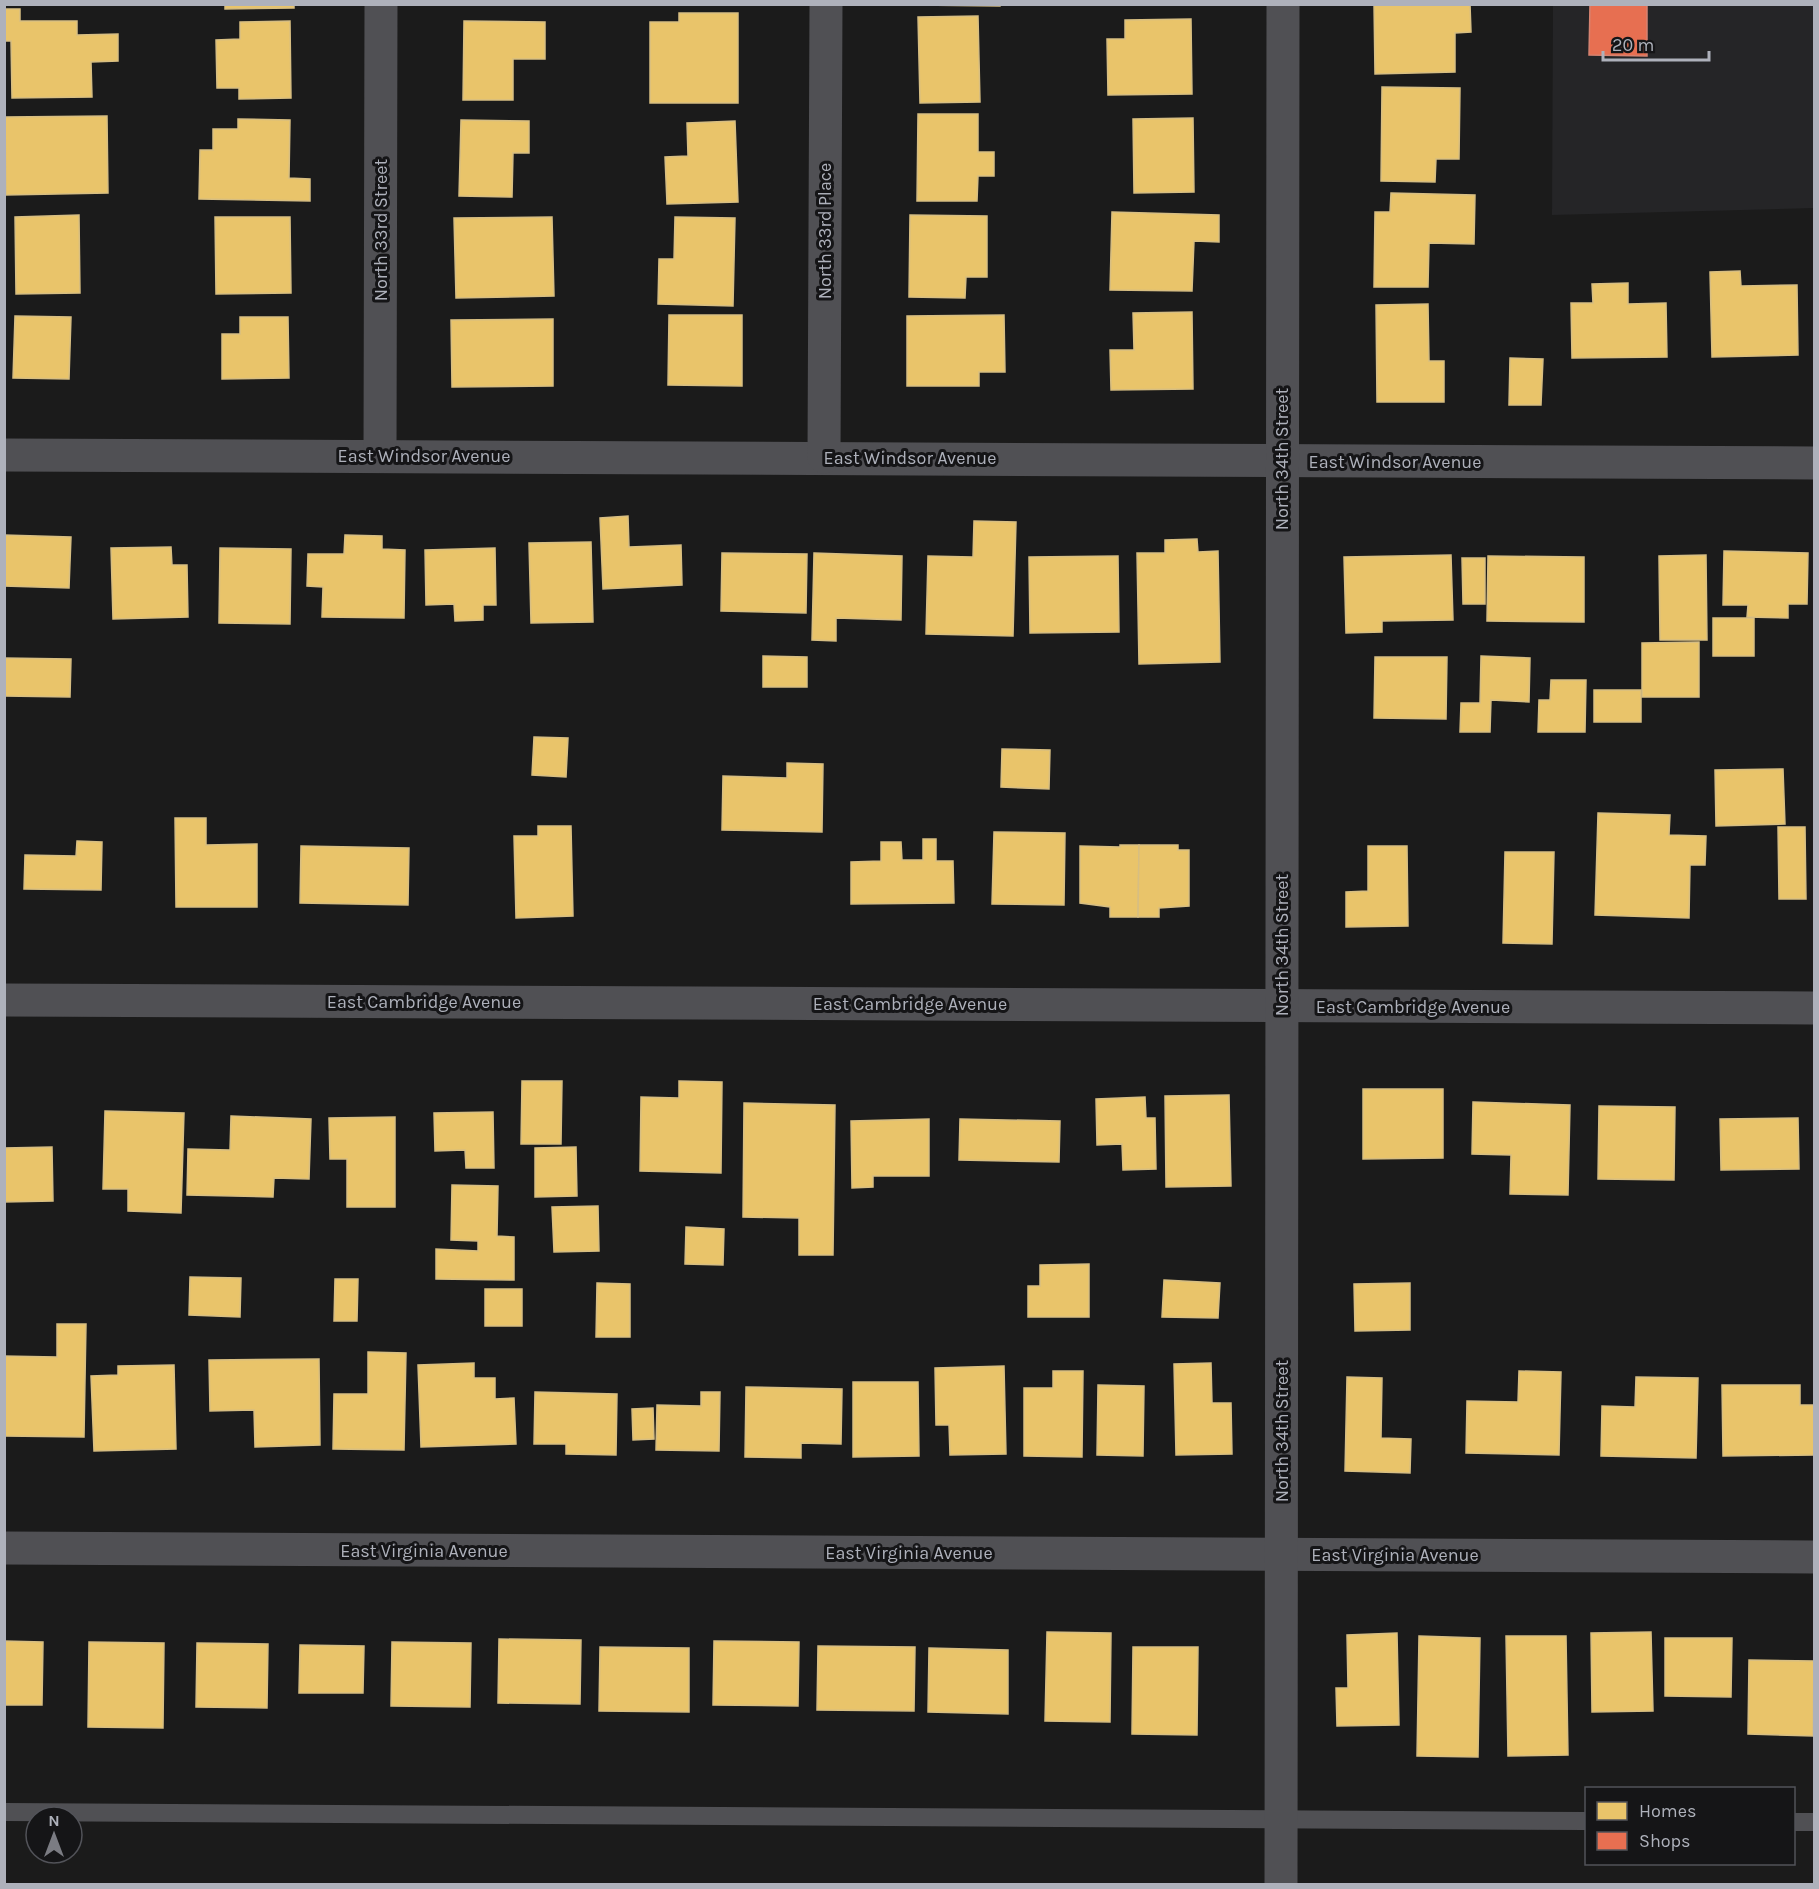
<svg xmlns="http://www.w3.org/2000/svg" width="1819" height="1889" viewBox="0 0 1819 1889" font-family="Karla,sans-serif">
<rect width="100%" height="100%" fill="#1b1b1b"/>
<polygon fill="#252527" points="1553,5 1814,5 1814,208 1552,215"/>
<g fill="#e9c46a" stroke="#d7be82" stroke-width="1.5">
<polygon points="225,4 294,4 294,8 225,9"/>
<polygon points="916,4 1000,4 1000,6 916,5"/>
<polygon points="1374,4 1470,4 1471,32 1455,33 1455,72 1375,74"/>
<polygon points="4,9 20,9 20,21 77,21 77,35 118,34 118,61 91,62 92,97 12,98 11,41 4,41"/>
<polygon points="679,13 738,13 738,103 650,103 650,22 679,22"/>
<polygon points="978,16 980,102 920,103 918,17"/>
<polygon points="1191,19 1192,94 1108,95 1107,39 1125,39 1125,20"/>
<polygon points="290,21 291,98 239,99 239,88 217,88 216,40 240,39 240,22"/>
<polygon points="464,21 545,22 545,59 513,59 513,100 463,100"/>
<polygon points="1382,87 1460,88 1459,159 1436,159 1435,182 1381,181"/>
<polygon points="918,114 978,114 978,152 994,152 994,176 978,176 977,201 917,201"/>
<polygon points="107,116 108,193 6,195 5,117"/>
<polygon points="1193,118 1194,192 1134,193 1133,119"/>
<polygon points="238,119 290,120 289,178 310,179 310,201 199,199 200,150 213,150 213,129 238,129"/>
<polygon points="461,120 529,121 529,153 513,153 512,197 459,196"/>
<polygon points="735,121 738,202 667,204 665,157 688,156 687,123"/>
<polygon points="1391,193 1475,195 1474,244 1429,243 1428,287 1374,287 1375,212 1390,212"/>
<polygon points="1112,212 1219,215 1219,242 1194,241 1192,291 1110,290"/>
<polygon points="79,215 80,293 16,294 15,217"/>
<polygon points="910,215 987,216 987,277 966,277 965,298 909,297"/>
<polygon points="215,217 290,217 291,293 216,294"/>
<polygon points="552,217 554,296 456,298 454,218"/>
<polygon points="675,217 735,218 733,306 658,304 659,259 674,259"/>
<polygon points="1740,271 1741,286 1797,285 1798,355 1712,357 1710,272"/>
<polygon points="1628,283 1628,304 1666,303 1667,357 1572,358 1571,303 1593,303 1592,284"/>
<polygon points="1428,304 1429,361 1444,361 1444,402 1377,402 1376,305"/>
<polygon points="1192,312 1193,389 1111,390 1110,350 1134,350 1133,313"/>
<polygon points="669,315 742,315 742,386 668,385"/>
<polygon points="1004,315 1005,372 979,372 979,386 907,386 907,316"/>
<polygon points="15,316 71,317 69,379 13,378"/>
<polygon points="240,317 288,317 289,378 222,379 222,334 240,334"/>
<polygon points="553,319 553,386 452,387 451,320"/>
<polygon points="1510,358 1543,359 1541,405 1509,405"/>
<polygon points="628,516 629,547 681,545 682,585 603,589 600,518"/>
<polygon points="974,521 1016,522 1013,636 926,634 928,556 973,557"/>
<polygon points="4,535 71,537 69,588 4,586"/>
<polygon points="345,535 382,536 382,549 405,550 404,618 322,617 323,587 307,586 308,554 344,554"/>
<polygon points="1197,539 1198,552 1218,551 1220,662 1139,664 1137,553 1165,553 1165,540"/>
<polygon points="591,542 593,622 531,623 529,543"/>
<polygon points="171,547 172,565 187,565 188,617 113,619 111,548"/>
<polygon points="220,548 291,549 290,624 219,623"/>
<polygon points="495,548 496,605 483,605 483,620 455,621 454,604 426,605 425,550"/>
<polygon points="1724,551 1808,553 1807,604 1788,604 1788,618 1747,617 1748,605 1723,605"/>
<polygon points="722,553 807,554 806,613 721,611"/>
<polygon points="814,553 902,556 901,620 836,618 836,641 812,640"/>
<polygon points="1451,555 1453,620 1382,621 1382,632 1346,633 1344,557"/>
<polygon points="1706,555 1707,640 1660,640 1659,556"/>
<polygon points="1118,556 1119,632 1030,633 1029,557"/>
<polygon points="1488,556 1584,557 1584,622 1487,621"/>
<polygon points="1462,558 1485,558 1485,604 1463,604"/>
<rect x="1713" y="618" width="41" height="38"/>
<polygon points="1699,642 1699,697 1642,697 1642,643"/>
<polygon points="763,656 807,657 807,687 763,687"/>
<polygon points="1481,656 1530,658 1529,702 1491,700 1490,732 1460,732 1461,703 1480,703"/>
<polygon points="1375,657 1447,657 1446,719 1374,718"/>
<polygon points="4,658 71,659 70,697 4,696"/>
<polygon points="1551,680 1586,680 1585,732 1538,732 1539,700 1550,700"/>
<rect x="1594" y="690" width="47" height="32"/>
<polygon points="534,737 568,738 566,777 532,775"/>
<polygon points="1002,749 1050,750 1049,789 1001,787"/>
<polygon points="787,763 823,764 822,832 722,830 723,776 787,778"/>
<polygon points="1783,769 1785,824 1716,826 1715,770"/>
<polygon points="1598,813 1670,815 1669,835 1706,836 1705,865 1690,865 1689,918 1595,915"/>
<polygon points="175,818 206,818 206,845 257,844 257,907 176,907"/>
<polygon points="538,826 571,826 573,916 516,918 514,836 538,836"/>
<polygon points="1778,827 1805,827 1806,899 1779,899"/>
<polygon points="994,832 1065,833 1064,905 992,904"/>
<polygon points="923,839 936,839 936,861 953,861 954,903 851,904 851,862 881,861 881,842 901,842 902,860 923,860"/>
<polygon points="77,841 102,842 101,890 24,889 25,855 76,856"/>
<polygon points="1120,845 1139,845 1138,917 1110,917 1110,907 1080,903 1080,846 1120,847"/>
<polygon points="1139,845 1178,845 1178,850 1189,850 1189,906 1159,908 1159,917 1138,917"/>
<polygon points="301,846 409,848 408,905 300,903"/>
<polygon points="1368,846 1407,846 1408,926 1346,927 1346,892 1368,891"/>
<polygon points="1505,852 1554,852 1552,944 1503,943"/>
<polygon points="522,1081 562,1081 561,1144 521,1144"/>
<polygon points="679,1081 722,1082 721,1173 640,1171 641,1097 679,1098"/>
<polygon points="1363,1089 1443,1089 1443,1158 1363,1159"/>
<polygon points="1229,1095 1231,1186 1166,1187 1165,1096"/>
<polygon points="1145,1097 1146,1118 1155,1118 1156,1169 1123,1170 1122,1144 1097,1145 1096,1099"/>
<polygon points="1473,1102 1570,1105 1568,1195 1510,1194 1511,1155 1472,1154"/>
<polygon points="744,1103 835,1105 833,1255 799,1255 799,1218 743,1217"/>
<polygon points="1599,1106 1675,1107 1674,1180 1598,1179"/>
<polygon points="105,1111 184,1113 181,1213 128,1211 128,1189 103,1189"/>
<polygon points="493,1112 494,1168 466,1168 465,1150 435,1151 434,1113"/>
<polygon points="231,1116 311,1119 309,1179 274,1178 273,1197 187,1195 188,1149 230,1150"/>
<polygon points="395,1117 395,1207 347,1207 347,1159 330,1159 329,1118"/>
<polygon points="1798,1118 1799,1169 1721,1170 1720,1119"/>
<polygon points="929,1119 929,1176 873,1176 873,1187 852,1188 851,1121"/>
<polygon points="960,1119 1060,1121 1059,1162 959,1160"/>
<polygon points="52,1147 53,1201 4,1202 4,1148"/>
<polygon points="576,1147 577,1196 535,1197 535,1148"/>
<polygon points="452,1185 498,1186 497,1236 514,1237 514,1280 436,1279 436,1249 478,1251 478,1241 451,1240"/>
<polygon points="598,1206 599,1251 554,1252 552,1207"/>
<polygon points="686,1227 724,1229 723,1265 685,1264"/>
<polygon points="1089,1264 1089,1317 1028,1317 1028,1286 1040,1286 1040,1265"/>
<polygon points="190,1277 241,1278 240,1317 189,1315"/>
<polygon points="335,1279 358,1279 357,1321 334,1321"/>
<polygon points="1164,1280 1220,1283 1218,1318 1162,1317"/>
<polygon points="597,1283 630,1284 630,1337 596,1337"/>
<polygon points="1410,1283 1410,1330 1355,1331 1354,1284"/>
<rect x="485" y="1289" width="37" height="37"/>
<polygon points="57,1324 86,1324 84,1437 4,1436 4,1356 57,1357"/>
<polygon points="368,1352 406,1353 404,1450 333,1449 334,1394 368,1394"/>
<polygon points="319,1359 320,1445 255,1447 254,1410 210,1411 209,1360"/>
<polygon points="474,1363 474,1378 495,1378 495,1399 514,1398 516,1444 421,1447 418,1365"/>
<polygon points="1211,1363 1212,1403 1231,1403 1232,1454 1176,1455 1174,1364"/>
<polygon points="174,1365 176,1449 94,1451 91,1376 118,1375 118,1366"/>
<polygon points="1004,1366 1006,1454 950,1455 949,1425 936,1425 935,1368"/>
<polygon points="1053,1371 1083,1371 1082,1457 1024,1456 1024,1388 1053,1388"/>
<polygon points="1519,1371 1561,1372 1559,1455 1466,1453 1467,1401 1518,1402"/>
<polygon points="1347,1377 1382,1378 1381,1438 1411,1439 1410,1473 1345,1471"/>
<polygon points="1636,1377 1698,1378 1696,1458 1601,1456 1602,1406 1635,1407"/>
<polygon points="853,1382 918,1382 919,1456 853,1457"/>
<polygon points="1098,1385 1144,1386 1143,1456 1097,1455"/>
<polygon points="1722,1385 1800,1385 1800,1405 1814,1405 1814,1455 1723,1456"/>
<polygon points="746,1387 842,1389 841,1444 801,1443 801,1458 745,1457"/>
<polygon points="535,1392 617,1394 616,1455 566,1454 566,1444 534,1444"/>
<polygon points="701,1392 720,1392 719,1451 656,1450 657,1405 701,1406"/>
<polygon points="653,1408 654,1439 633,1440 632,1409"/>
<polygon points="1047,1632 1111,1633 1110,1722 1045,1721"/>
<polygon points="1651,1632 1653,1711 1592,1712 1591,1633"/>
<polygon points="1397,1633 1399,1725 1337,1726 1336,1688 1348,1688 1347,1635"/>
<polygon points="1419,1636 1480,1638 1478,1757 1417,1756"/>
<polygon points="1506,1636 1566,1636 1568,1755 1508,1756"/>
<polygon points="1665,1638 1732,1638 1731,1697 1665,1696"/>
<polygon points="499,1639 581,1640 580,1704 498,1703"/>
<polygon points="4,1641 43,1642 42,1705 4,1705"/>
<polygon points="714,1641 799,1642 798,1706 713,1705"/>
<polygon points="89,1642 164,1643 163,1728 88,1727"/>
<polygon points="392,1642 471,1643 470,1707 391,1706"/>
<polygon points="197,1643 268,1644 267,1708 196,1707"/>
<polygon points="300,1645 364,1646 363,1693 299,1693"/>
<polygon points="818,1646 915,1647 914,1711 817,1710"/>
<polygon points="600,1647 689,1648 689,1712 599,1711"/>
<polygon points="1133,1647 1198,1647 1197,1735 1132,1734"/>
<polygon points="929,1648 1008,1650 1008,1714 928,1712"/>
<polygon points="1749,1660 1814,1661 1813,1736 1748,1734"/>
</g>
<polygon fill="#e76f51" stroke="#d68371" stroke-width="1.5" points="1590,4 1647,4 1647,56 1589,55"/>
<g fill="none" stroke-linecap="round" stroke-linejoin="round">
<g stroke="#505054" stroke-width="18">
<polyline points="4,1812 1586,1821"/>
<polyline points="1794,1822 1814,1822"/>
</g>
<g stroke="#505054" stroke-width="33">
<polyline points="4,455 1814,463"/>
<polyline points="380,456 381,4"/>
<polyline points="824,457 826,4"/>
<polyline points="4,1000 1814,1008"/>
<polyline points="4,1548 1814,1557"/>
<polyline points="1281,1884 1283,4"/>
</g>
</g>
<g text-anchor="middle" stroke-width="6" stroke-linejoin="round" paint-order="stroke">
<g font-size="18" fill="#aeb1bb" stroke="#151517">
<text transform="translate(381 230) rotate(-90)" y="6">North 33rd Street</text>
<text transform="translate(825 231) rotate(-90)" y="6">North 33rd Place</text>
<text x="424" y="462">East Windsor Avenue</text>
<text x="910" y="464">East Windsor Avenue</text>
<text transform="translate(1282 459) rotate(-90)" y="6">North 34th Street</text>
<text x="1395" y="468">East Windsor Avenue</text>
<text transform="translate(1282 945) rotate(-90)" y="6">North 34th Street</text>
<text x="424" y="1008">East Cambridge Avenue</text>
<text x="910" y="1010">East Cambridge Avenue</text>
<text x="1413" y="1013">East Cambridge Avenue</text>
<text transform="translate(1282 1431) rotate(-90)" y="6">North 34th Street</text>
<text x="424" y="1557">East Virginia Avenue</text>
<text x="909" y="1559">East Virginia Avenue</text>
<text x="1395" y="1561">East Virginia Avenue</text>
</g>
</g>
<rect width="1819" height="1889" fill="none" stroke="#aeb1bb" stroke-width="12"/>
<rect x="1585" y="1787" width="210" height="78" fill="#151517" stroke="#525359" stroke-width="1.5"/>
<rect x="1597" y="1802" width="30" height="18" fill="#e9c46a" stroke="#525359" stroke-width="1.5"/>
<text x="1639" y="1817" font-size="18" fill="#aeb1bb">Homes</text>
<rect x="1597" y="1832" width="30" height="18" fill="#e76f51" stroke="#525359" stroke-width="1.5"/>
<text x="1639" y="1847" font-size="18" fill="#aeb1bb">Shops</text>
<g transform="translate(54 1835)"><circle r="28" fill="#151517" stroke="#525359" stroke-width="1.5"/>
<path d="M0-4.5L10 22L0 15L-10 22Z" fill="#7b7c83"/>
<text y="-9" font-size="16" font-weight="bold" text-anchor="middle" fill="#aeb1bb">N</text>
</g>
<path d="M1603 51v9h106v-9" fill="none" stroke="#aeb1bb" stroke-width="3"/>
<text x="1612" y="51" font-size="18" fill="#aeb1bb" stroke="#151517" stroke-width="4.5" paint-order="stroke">20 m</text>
</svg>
